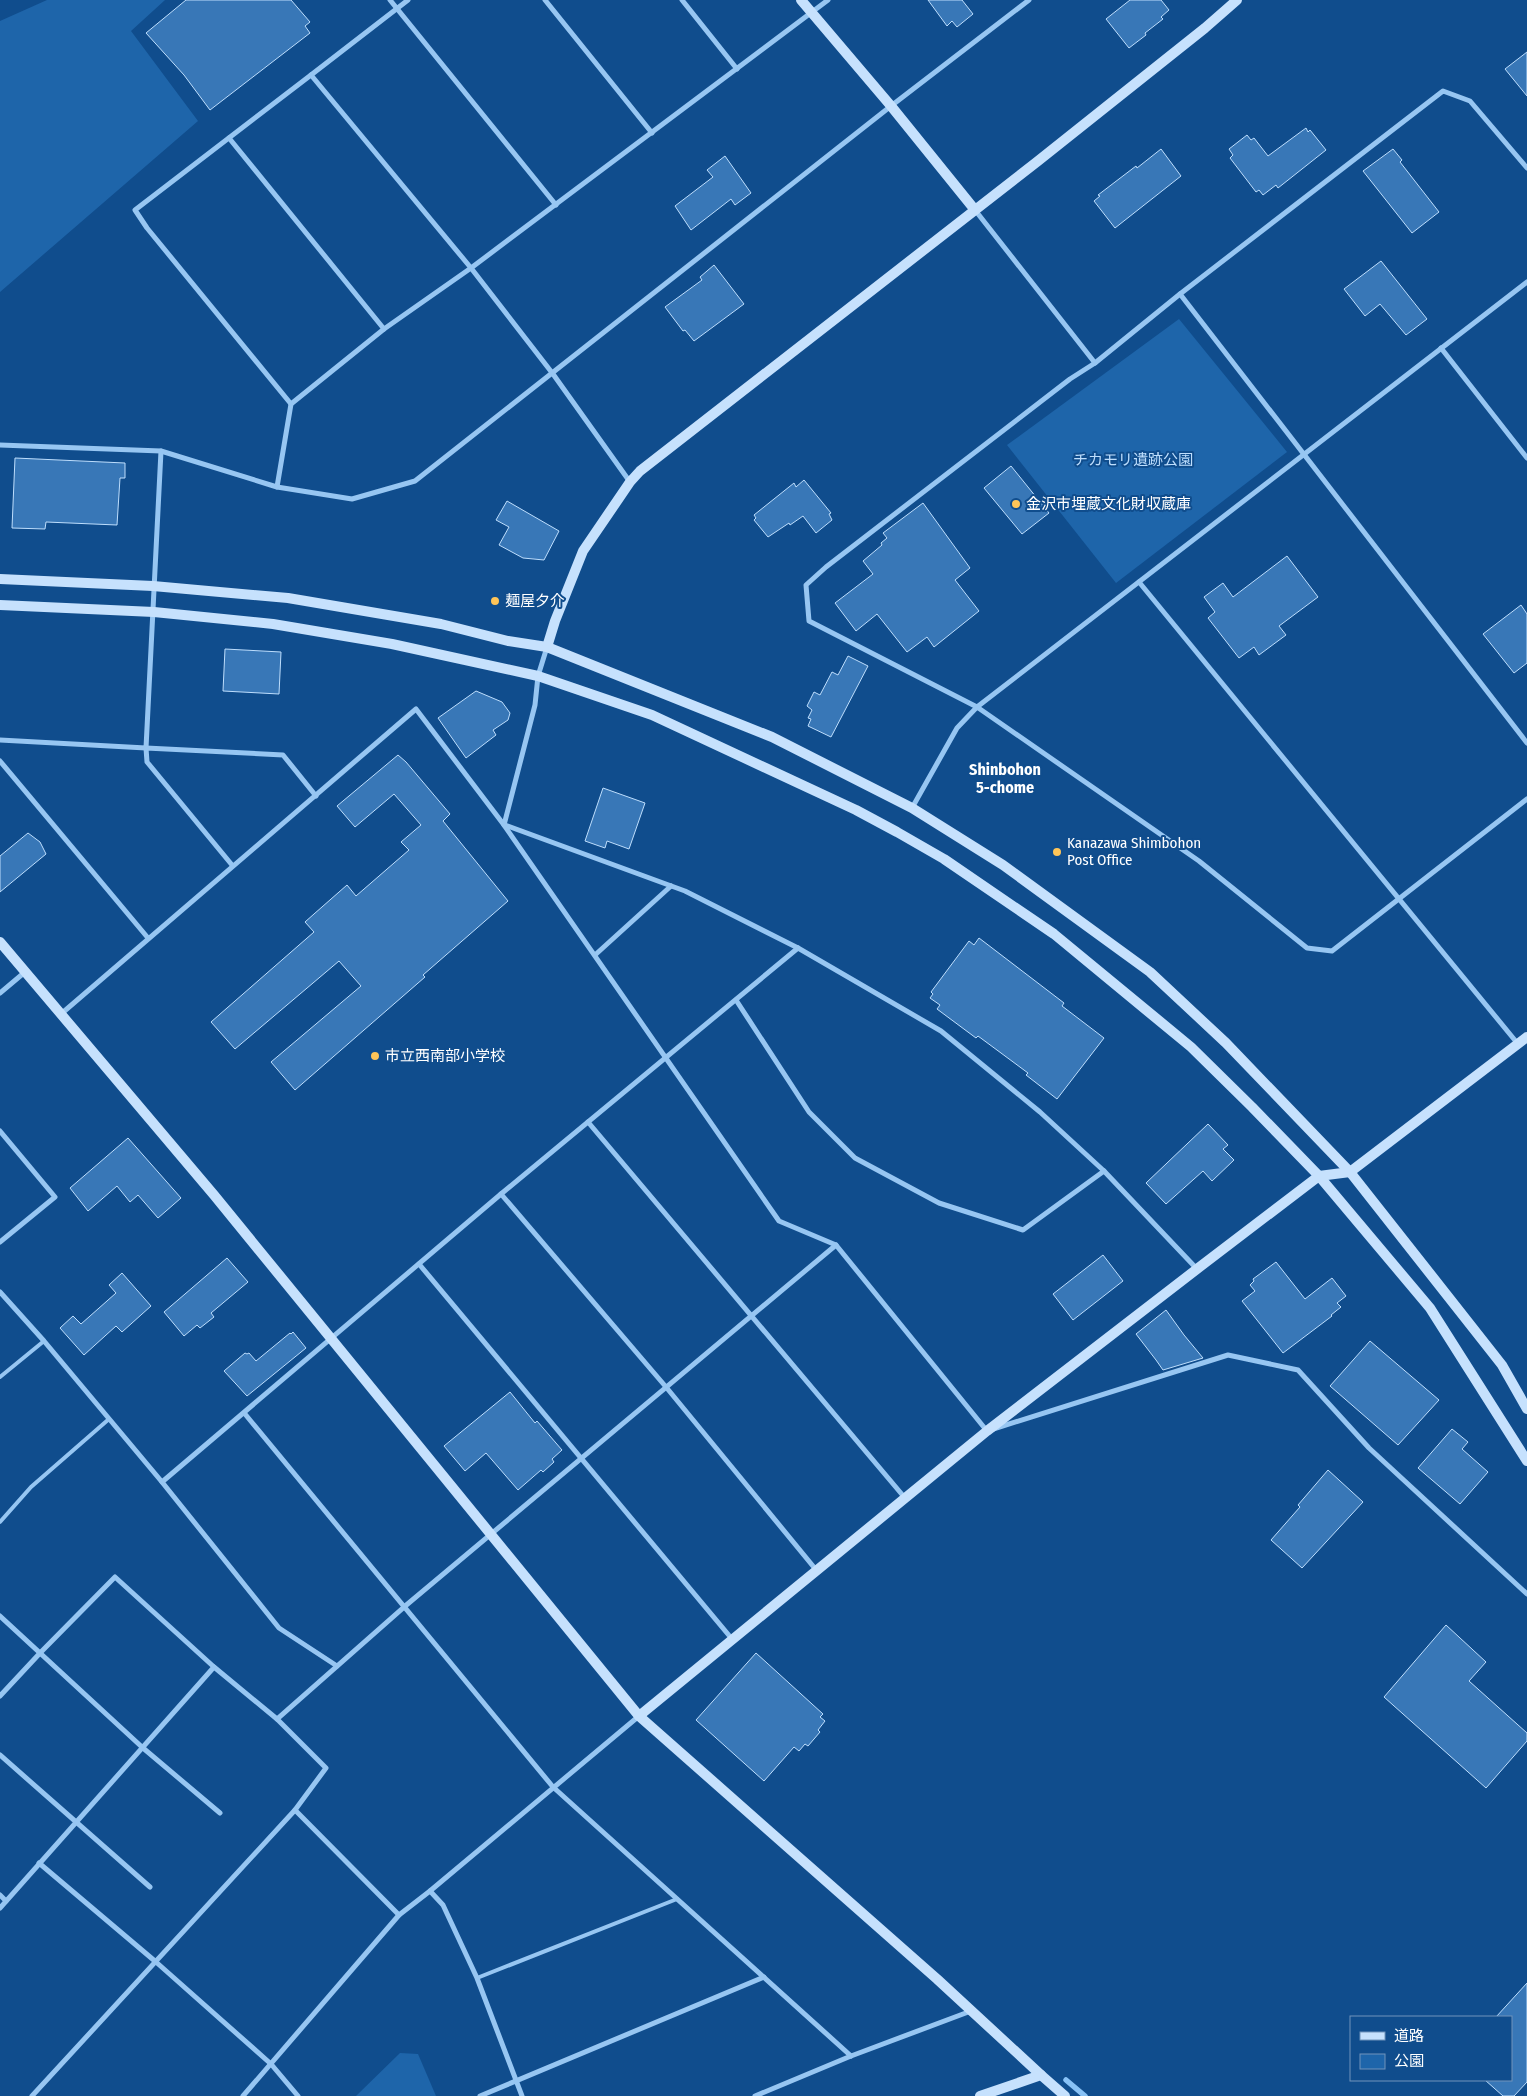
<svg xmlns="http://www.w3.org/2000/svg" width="1527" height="2096" viewBox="0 0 1527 2096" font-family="'Fira Sans Condensed','Noto Sans JP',sans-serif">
<rect width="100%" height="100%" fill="#104d8d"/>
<g fill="#1e65aa">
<polygon points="47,0 165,0 131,31 198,121 0,292 0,21"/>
<polygon points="1179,319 1287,452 1116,583 1007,445"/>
<polygon points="400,2053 418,2054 436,2096 356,2096"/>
</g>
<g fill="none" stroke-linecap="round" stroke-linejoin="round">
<polyline stroke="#88c2f6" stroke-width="5.5" points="1066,2080 1085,2096"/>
</g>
<g fill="#3877b7" stroke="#bedefd">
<polygon points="186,0 291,0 310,22 305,26 310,33 210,110 184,75 146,33"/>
<polygon points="928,0 962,0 973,14 957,27 952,21 947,26"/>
<polygon points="1130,0 1161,0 1169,10 1161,17 1163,19 1145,33 1146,35 1129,48 1106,19"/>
<polygon points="1527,52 1527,96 1505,69"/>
<polygon points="1306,128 1308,132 1310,130 1326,150 1278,188 1276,185 1263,195 1259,190 1256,192 1230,158 1233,155 1229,149 1247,135 1251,140 1254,138 1268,156"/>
<polygon points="1161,149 1181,176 1115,228 1094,201 1100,196 1098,195 1136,166 1137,168"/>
<polygon points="1393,149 1402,160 1400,162 1439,212 1412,233 1363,171"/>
<polygon points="725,156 751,193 735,205 731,199 691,230 675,206 713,177 707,170"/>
<polygon points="1381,261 1427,319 1406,335 1380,304 1365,316 1344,289"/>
<polygon points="714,265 744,304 694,341 685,330 683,331 665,307 702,280 700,277"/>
<polygon points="15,458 125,463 125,478 120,478 117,525 46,522 45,529 12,528"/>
<polygon points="1011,466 1049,513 1022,534 984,488"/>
<polygon points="804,480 831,513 829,514 832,520 816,533 803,516 790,525 789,523 768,537 754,520 756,518 754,515 794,483 796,487"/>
<polygon points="507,501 559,531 544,560 523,558 499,545 509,527 496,520"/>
<polygon points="923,503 970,568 955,580 979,611 934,647 927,637 907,652 877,614 856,631 835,603 873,574 863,561 882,545 881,543 887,538 883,533"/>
<polygon points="1287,556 1318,597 1279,626 1286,635 1259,655 1254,647 1239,658 1208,618 1215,612 1204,597 1223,583 1233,597"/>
<polygon points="1521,605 1527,614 1527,663 1514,673 1483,634"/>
<polygon points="225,649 281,652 279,694 223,691"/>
<polygon points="848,656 868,666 831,737 808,726 811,719 808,718 812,710 807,706 814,692 820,695 832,672 838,675"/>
<polygon points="476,691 502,702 510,713 508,720 493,730 496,735 466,758 438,718"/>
<polygon points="398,755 406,762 450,814 443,821 508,901 423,975 425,977 295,1090 271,1062 361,986 339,961 235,1049 211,1022 314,932 305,922 314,914 347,885 356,896 409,850 401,842 421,825 394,794 355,827 337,806"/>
<polygon points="603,788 645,803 629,849 607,841 605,848 585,841"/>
<polygon points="28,833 40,842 46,854 0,892 0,856"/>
<polygon points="979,938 1064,1003 1062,1006 1104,1038 1057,1099 1026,1075 1028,1073 978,1036 976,1038 937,1009 940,1005 930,998 933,994 931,992 969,941 974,945"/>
<polygon points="1208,1124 1228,1145 1223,1149 1234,1160 1212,1181 1203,1171 1166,1204 1146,1183"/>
<polygon points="128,1138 181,1198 158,1218 138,1195 130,1202 117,1186 88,1211 70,1188"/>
<polygon points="1103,1255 1123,1281 1073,1320 1053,1294"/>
<polygon points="227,1258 248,1282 211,1313 214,1317 200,1328 197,1325 184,1336 164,1312"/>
<polygon points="1276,1262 1305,1299 1332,1278 1346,1296 1337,1303 1341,1307 1331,1315 1332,1316 1283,1353 1242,1301 1255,1291 1250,1285 1254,1281 1253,1279"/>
<polygon points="122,1273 151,1306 122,1332 116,1326 84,1355 60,1328 73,1316 81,1324 116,1293 109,1285"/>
<polygon points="1166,1310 1184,1335 1203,1358 1163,1370 1156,1360 1136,1334"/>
<polygon points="293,1332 306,1348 247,1396 224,1371 245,1353 247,1354 249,1353 256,1361 290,1333 291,1334"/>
<polygon points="1370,1341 1439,1400 1398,1445 1330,1386"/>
<polygon points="510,1392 535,1423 537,1421 562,1450 552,1459 554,1462 543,1472 541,1470 518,1490 486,1453 465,1471 444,1446"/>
<polygon points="1452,1429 1468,1442 1462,1449 1488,1472 1460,1504 1418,1468"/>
<polygon points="1328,1470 1363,1502 1302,1568 1271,1540 1300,1507 1298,1505"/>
<polygon points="1446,1625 1486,1662 1469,1681 1527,1733 1527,1741 1486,1788 1384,1697"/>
<polygon points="756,1653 823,1714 820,1717 825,1721 818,1730 820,1732 808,1746 805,1744 799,1751 794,1747 764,1781 696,1720"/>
<polygon points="1527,1983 1527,2082 1514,2096 1503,2096 1485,2080 1511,2080 1511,2017 1496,2017"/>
</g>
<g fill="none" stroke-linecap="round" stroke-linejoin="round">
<g stroke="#97c6f2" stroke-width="4">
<polyline points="0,1377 44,1341"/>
<polyline points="0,1522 31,1487 109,1419"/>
<polyline points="477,1978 677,1899"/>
</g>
<g stroke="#97c6f2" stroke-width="5">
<polyline points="390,0 556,205"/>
<polyline points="545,0 652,133"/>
<polyline points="682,0 737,69"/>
<polyline points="311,75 408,0"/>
<polyline points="229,138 384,329"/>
<polyline points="975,210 1095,363 1070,379 826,567 806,585 809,621 977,707 1527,282"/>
<polyline points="1180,294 1527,743"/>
<polyline points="1441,348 1527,458"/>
<polyline points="1095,363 1180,294 1443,91 1470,101 1527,168"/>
<polyline points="291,404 147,228 135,210 311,75 471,268 553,374 630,482"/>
<polyline points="0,445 161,451 277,487 291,404 384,329 471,268 828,0"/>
<polyline points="277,487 352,499 415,481 891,106 1029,0"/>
<polyline points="1139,582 1518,1044"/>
<polyline points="0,740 146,748 161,451"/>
<polyline points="0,761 148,938"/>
<polyline points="912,808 957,728 977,707 1199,861 1307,948 1332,951 1527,799"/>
<polyline points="504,825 779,1221 836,1245 987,1431 1228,1355 1298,1370 1369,1448 1527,1594"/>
<polyline points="505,825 685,891 798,948 941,1031 1040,1112 1104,1171 1197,1269"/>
<polyline points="232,865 147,762 146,748 283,755 316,796"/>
<polyline points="595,955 671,886"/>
<polyline points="0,993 25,972"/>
<polyline points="736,1000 809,1112 855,1158 939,1203 1023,1230 1104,1171"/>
<polyline points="61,1014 416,709 504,825 535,705 538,676 547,647"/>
<polyline points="588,1122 905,1498"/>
<polyline points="0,1131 55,1197 0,1242"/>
<polyline points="501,1194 666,1387 817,1571"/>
<polyline points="419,1264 732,1639"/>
<polyline points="0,1292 44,1341 162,1482 501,1194 798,948"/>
<polyline points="245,1414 553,1787 851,2056"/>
<polyline points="162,1482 279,1628 337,1666"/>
<polyline points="0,1616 143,1748 220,1813"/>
<polyline points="0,1696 41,1652 115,1577 214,1667 277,1719 326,1768 295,1810"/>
<polyline points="277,1719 404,1607 836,1245"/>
<polyline points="0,1755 150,1887"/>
<polyline points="39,1863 156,1962 271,2064 298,2096"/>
<polyline points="0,1895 6,1901"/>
<polyline points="0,1908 214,1667"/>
<polyline points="32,2096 295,1810 399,1915"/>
<polyline points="243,2096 399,1915 430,1891"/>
<polyline points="480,2096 764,1977"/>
<polyline points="522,2096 477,1978 443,1905 430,1891 639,1716"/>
<polyline points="755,2096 851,2056 971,2011"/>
</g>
<g stroke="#c6e1fd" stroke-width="10">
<polyline points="801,0 891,106 975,210"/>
<polyline points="0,579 153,586 288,598 441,624 508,641 547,647 772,737 912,808 1003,865 1150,972 1226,1043 1350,1172 1502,1365 1527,1409"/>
<polyline points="0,605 154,612 273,624 392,644 538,676 652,715 856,810 897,832 944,859 1054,934 1191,1047 1252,1107 1319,1176 1430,1308 1527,1461"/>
<polyline points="547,647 555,621 583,551 630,482 640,471 1038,161 1205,28 1237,0"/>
<polyline points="0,942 214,1195 639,1716 937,1979 1041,2075"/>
<polyline points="639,1716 987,1431 1197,1269 1319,1176 1350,1172 1527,1037"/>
<polyline points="980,2096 1041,2075 1065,2096"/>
</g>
</g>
<g fill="#ffc558" stroke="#104d8d" stroke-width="2">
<circle cx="1016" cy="504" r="5"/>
<circle cx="495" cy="601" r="5"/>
<circle cx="1057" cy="852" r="5"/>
<circle cx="375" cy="1056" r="5"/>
</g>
<g text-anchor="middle" stroke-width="4" stroke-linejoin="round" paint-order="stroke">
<g font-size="15" fill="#bedefd" stroke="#104d8d">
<text x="1133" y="465">チカモリ遺跡公園</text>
</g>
<g font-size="15" fill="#fff" stroke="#104d8d" text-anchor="start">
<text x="1026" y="509">金沢市埋蔵文化財収蔵庫</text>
<text x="505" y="606">麺屋夕介</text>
<text x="1067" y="848">Kanazawa Shimbohon<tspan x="1067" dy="17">Post Office</tspan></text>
<text x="385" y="1061">市立西南部小学校</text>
</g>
<g font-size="16" font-weight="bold" fill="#fff" stroke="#104d8d">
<text x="1005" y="775">Shinbohon<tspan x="1005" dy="18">5-chome</tspan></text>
</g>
</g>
<rect x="1350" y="2016" width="162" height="65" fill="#104d8d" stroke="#7094bb"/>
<rect x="1360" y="2032" width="25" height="8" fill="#c6e1fd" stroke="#7094bb"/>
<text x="1394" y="2041" font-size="15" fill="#ffffff">道路</text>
<rect x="1360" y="2054" width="25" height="15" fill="#1e65aa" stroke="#7094bb"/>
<text x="1394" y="2066" font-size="15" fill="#ffffff">公園</text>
</svg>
